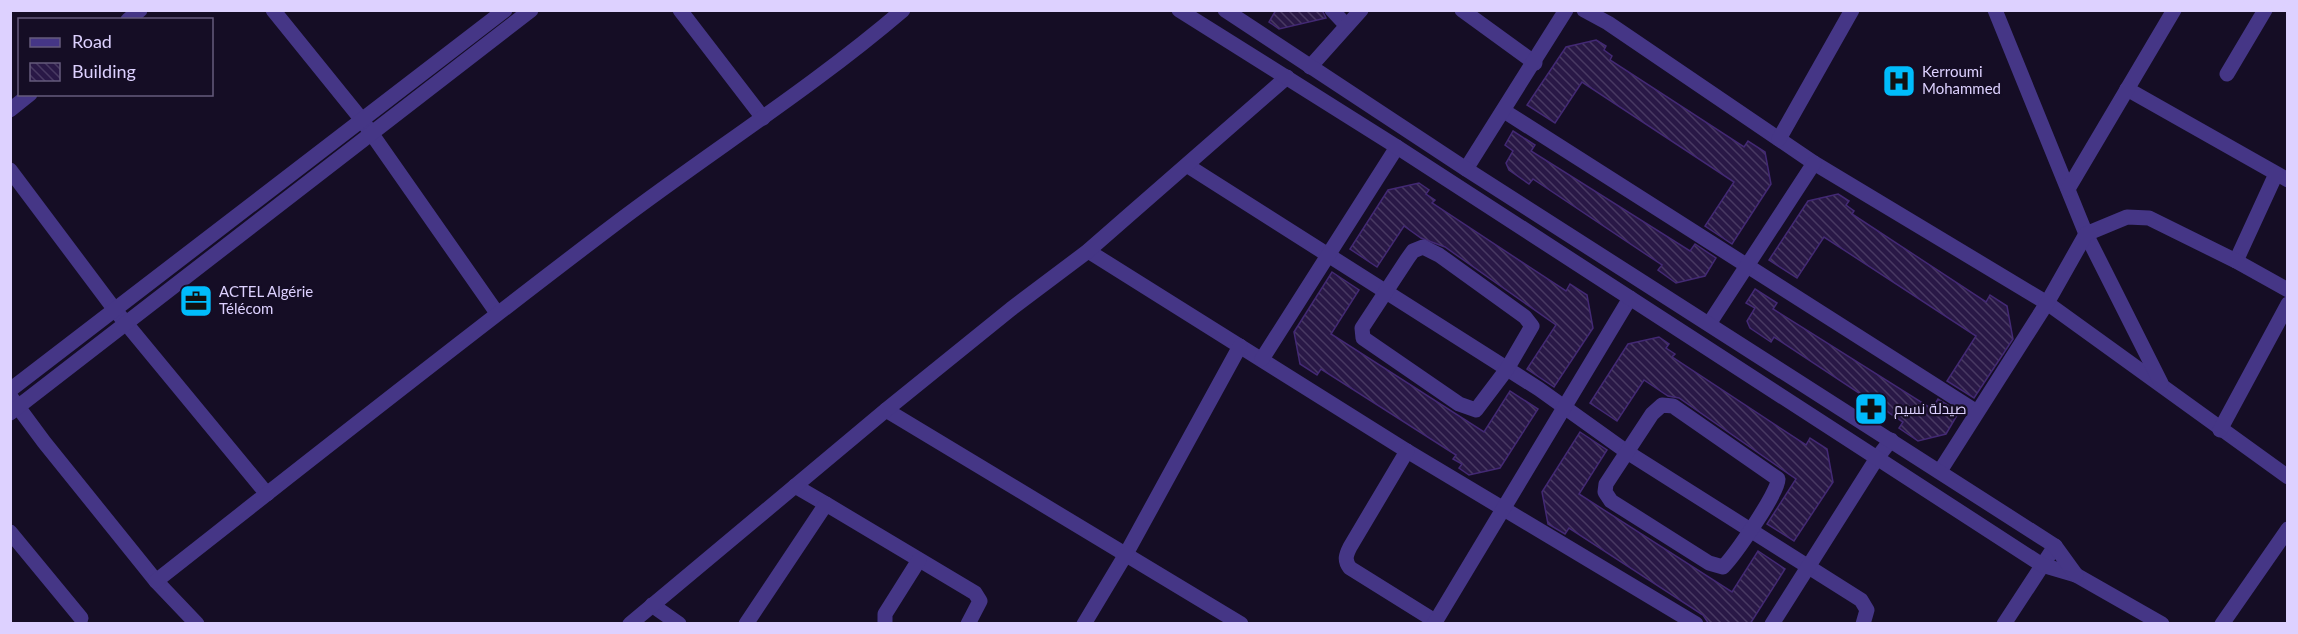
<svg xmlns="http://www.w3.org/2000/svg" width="2298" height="634" viewBox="0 0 2298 634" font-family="Lato,Cairo,sans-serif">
<defs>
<pattern id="building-back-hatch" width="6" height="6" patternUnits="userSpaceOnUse" patternTransform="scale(1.5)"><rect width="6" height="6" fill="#291846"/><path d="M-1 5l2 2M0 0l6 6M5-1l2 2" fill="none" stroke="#483962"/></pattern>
</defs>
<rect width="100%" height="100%" fill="#150d25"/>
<g fill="url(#building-back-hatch)" stroke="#432974" stroke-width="1.5">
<polygon points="1276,10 1322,10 1326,18 1279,29 1269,22"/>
<polygon points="1596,40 1606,46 1604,50 1612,56 1610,60 1744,147 1748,141 1765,152 1771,184 1732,244 1705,226 1734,182 1582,82 1555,123 1527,105 1566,47"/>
<polygon points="1513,131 1535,145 1531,151 1690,251 1695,244 1716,258 1705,276 1676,283 1658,270 1662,265 1533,179 1529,184 1509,170 1506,163 1513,151 1505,145"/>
<polygon points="1419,183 1429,190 1426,194 1435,200 1432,203 1566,291 1570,284 1587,295 1593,328 1554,387 1527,369 1556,325 1445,247 1421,238 1404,226 1377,267 1350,249 1388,190"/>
<polygon points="1838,194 1849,201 1846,205 1854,211 1852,214 1986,302 1990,295 2007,306 2013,339 1974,398 1947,381 1976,336 1824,237 1797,278 1769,260 1808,201"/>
<polygon points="1332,272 1359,290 1331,334 1484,432 1510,391 1538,409 1500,468 1469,475 1459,468 1462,464 1453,459 1456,455 1321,369 1317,375 1300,364 1294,332"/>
<polygon points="1755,289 1777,303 1773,309 1932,409 1938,399 1959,412 1946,434 1918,441 1899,428 1903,422 1774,337 1771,342 1750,328 1747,321 1755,308 1746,303"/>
<polygon points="1659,337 1669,344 1666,348 1675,354 1672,357 1806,445 1810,438 1827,449 1833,482 1794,541 1767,524 1796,479 1679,398 1668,396 1644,380 1617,421 1590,403 1628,344"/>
<polygon points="1580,432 1607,450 1579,494 1732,592 1758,551 1785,569 1750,624 1709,624 1703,615 1569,528 1565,534 1548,524 1542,492"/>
</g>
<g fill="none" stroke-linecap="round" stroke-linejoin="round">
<g stroke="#453686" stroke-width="15">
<polyline points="273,10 362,120 497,313"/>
<polyline points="680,10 763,118"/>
<polyline points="1332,10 1346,25"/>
<polyline points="1462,10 1535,63"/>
<polyline points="1584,10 1608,23 1814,163 2047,303 2288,477"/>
<polyline points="1995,10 2086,234 2161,383"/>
<polyline points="128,20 140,10"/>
<polyline points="1310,67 1361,10"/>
<polyline points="2227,74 2265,10"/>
<polyline points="2127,89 2288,180"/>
<polyline points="10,110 30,94"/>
<polyline points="1504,111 1977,412"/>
<polyline points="1779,139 1852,10"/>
<polyline points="1188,166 1539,389 1627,452 1861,600 1867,610 1863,624"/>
<polyline points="1466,169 1566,10"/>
<polyline points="10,170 115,310 267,494"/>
<polyline points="2068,189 2174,10"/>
<polygon points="1423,247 1439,255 1525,317 1532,326 1507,369 1476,410 1459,404 1363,338 1362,328 1408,258 1413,251"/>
<polyline points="1088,251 1407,451 1696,624"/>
<polyline points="2236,261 2276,174"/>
<polyline points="1709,324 1814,163"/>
<polyline points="1262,359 1397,147"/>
<polyline points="10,396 44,442 156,581 197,624"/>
<path d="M1662,405l11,1 105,73c1,13 -44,77 -55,88l-14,-4 -98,-62 -6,-9 1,-8 46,-70z"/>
<polyline points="886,410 1241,624"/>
<polyline points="2220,430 2288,304"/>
<path d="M1407,451l-57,96c-4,8 -6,13 0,21l85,53"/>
<polyline points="1940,471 2047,303 2086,234 2127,217 2149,218 2236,261 2288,290"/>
<polyline points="795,486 826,504"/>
<polyline points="10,532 81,618"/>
<path d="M156,581c154,-121 307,-242 463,-360 94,-71 194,-134 284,-211"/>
<polyline points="652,605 679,624"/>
<polyline points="630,624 886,410 1011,309 1088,251 1287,77"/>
<polyline points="746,624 826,504 975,593 980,601 968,624"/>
<polyline points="885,624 885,614 919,560"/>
<polyline points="1084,624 1126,554 1240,346"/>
<polyline points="1434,624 1630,298"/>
<polyline points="1772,624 1877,458 1891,440"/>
<polyline points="2004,624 2055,546"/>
</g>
<g stroke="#453686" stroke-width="15">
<polyline points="1179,10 1397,147 2042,565 2076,575 2162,624"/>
<polyline points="1225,10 1466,169 2055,546 2076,575"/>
<polyline points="10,390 505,10"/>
<polyline points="10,413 531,10"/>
<polyline points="2222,624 2288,529"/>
</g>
</g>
<defs>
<symbol id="hospital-square" viewBox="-11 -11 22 22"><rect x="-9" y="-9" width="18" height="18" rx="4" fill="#00bcfc" stroke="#150d25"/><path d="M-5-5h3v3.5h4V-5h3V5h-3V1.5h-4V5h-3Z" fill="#111"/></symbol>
<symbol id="office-square" viewBox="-11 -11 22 22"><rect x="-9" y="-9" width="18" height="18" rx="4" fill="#00bcfc" stroke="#150d25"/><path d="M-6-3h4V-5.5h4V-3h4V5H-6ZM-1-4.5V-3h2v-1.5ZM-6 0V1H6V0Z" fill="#111"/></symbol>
<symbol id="pharmacy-square" viewBox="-11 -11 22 22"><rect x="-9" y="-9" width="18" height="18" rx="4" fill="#00bcfc" stroke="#150d25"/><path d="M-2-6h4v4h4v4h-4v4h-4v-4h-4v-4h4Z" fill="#111"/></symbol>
</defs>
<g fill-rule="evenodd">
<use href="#hospital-square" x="1880" y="62" width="38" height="38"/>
<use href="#office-square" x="177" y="282" width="38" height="38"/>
<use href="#pharmacy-square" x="1852" y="390" width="38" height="38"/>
</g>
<g text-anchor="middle" stroke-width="4.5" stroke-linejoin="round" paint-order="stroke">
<g font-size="15" fill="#ddd1ff" stroke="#150d25" text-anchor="start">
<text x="1922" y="77">Kerroumi<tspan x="1922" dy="17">Mohammed</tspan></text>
<text x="219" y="297">ACTEL Algérie<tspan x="219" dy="17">Télécom</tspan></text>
<text x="1894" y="414">صيدلة نسيم</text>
</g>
</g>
<rect width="2298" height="634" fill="none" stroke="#ddd1ff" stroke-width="24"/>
<rect x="18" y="18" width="195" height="78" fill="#150d25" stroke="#655b7c" stroke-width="1.5"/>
<rect x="30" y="38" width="30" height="9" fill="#453686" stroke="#655b7c" stroke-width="1.5"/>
<text x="72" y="48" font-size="18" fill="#ddd1ff">Road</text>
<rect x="30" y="63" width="30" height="18" fill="url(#building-back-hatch)" stroke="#655b7c" stroke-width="1.5"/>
<text x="72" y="78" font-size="18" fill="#ddd1ff">Building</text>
</svg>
